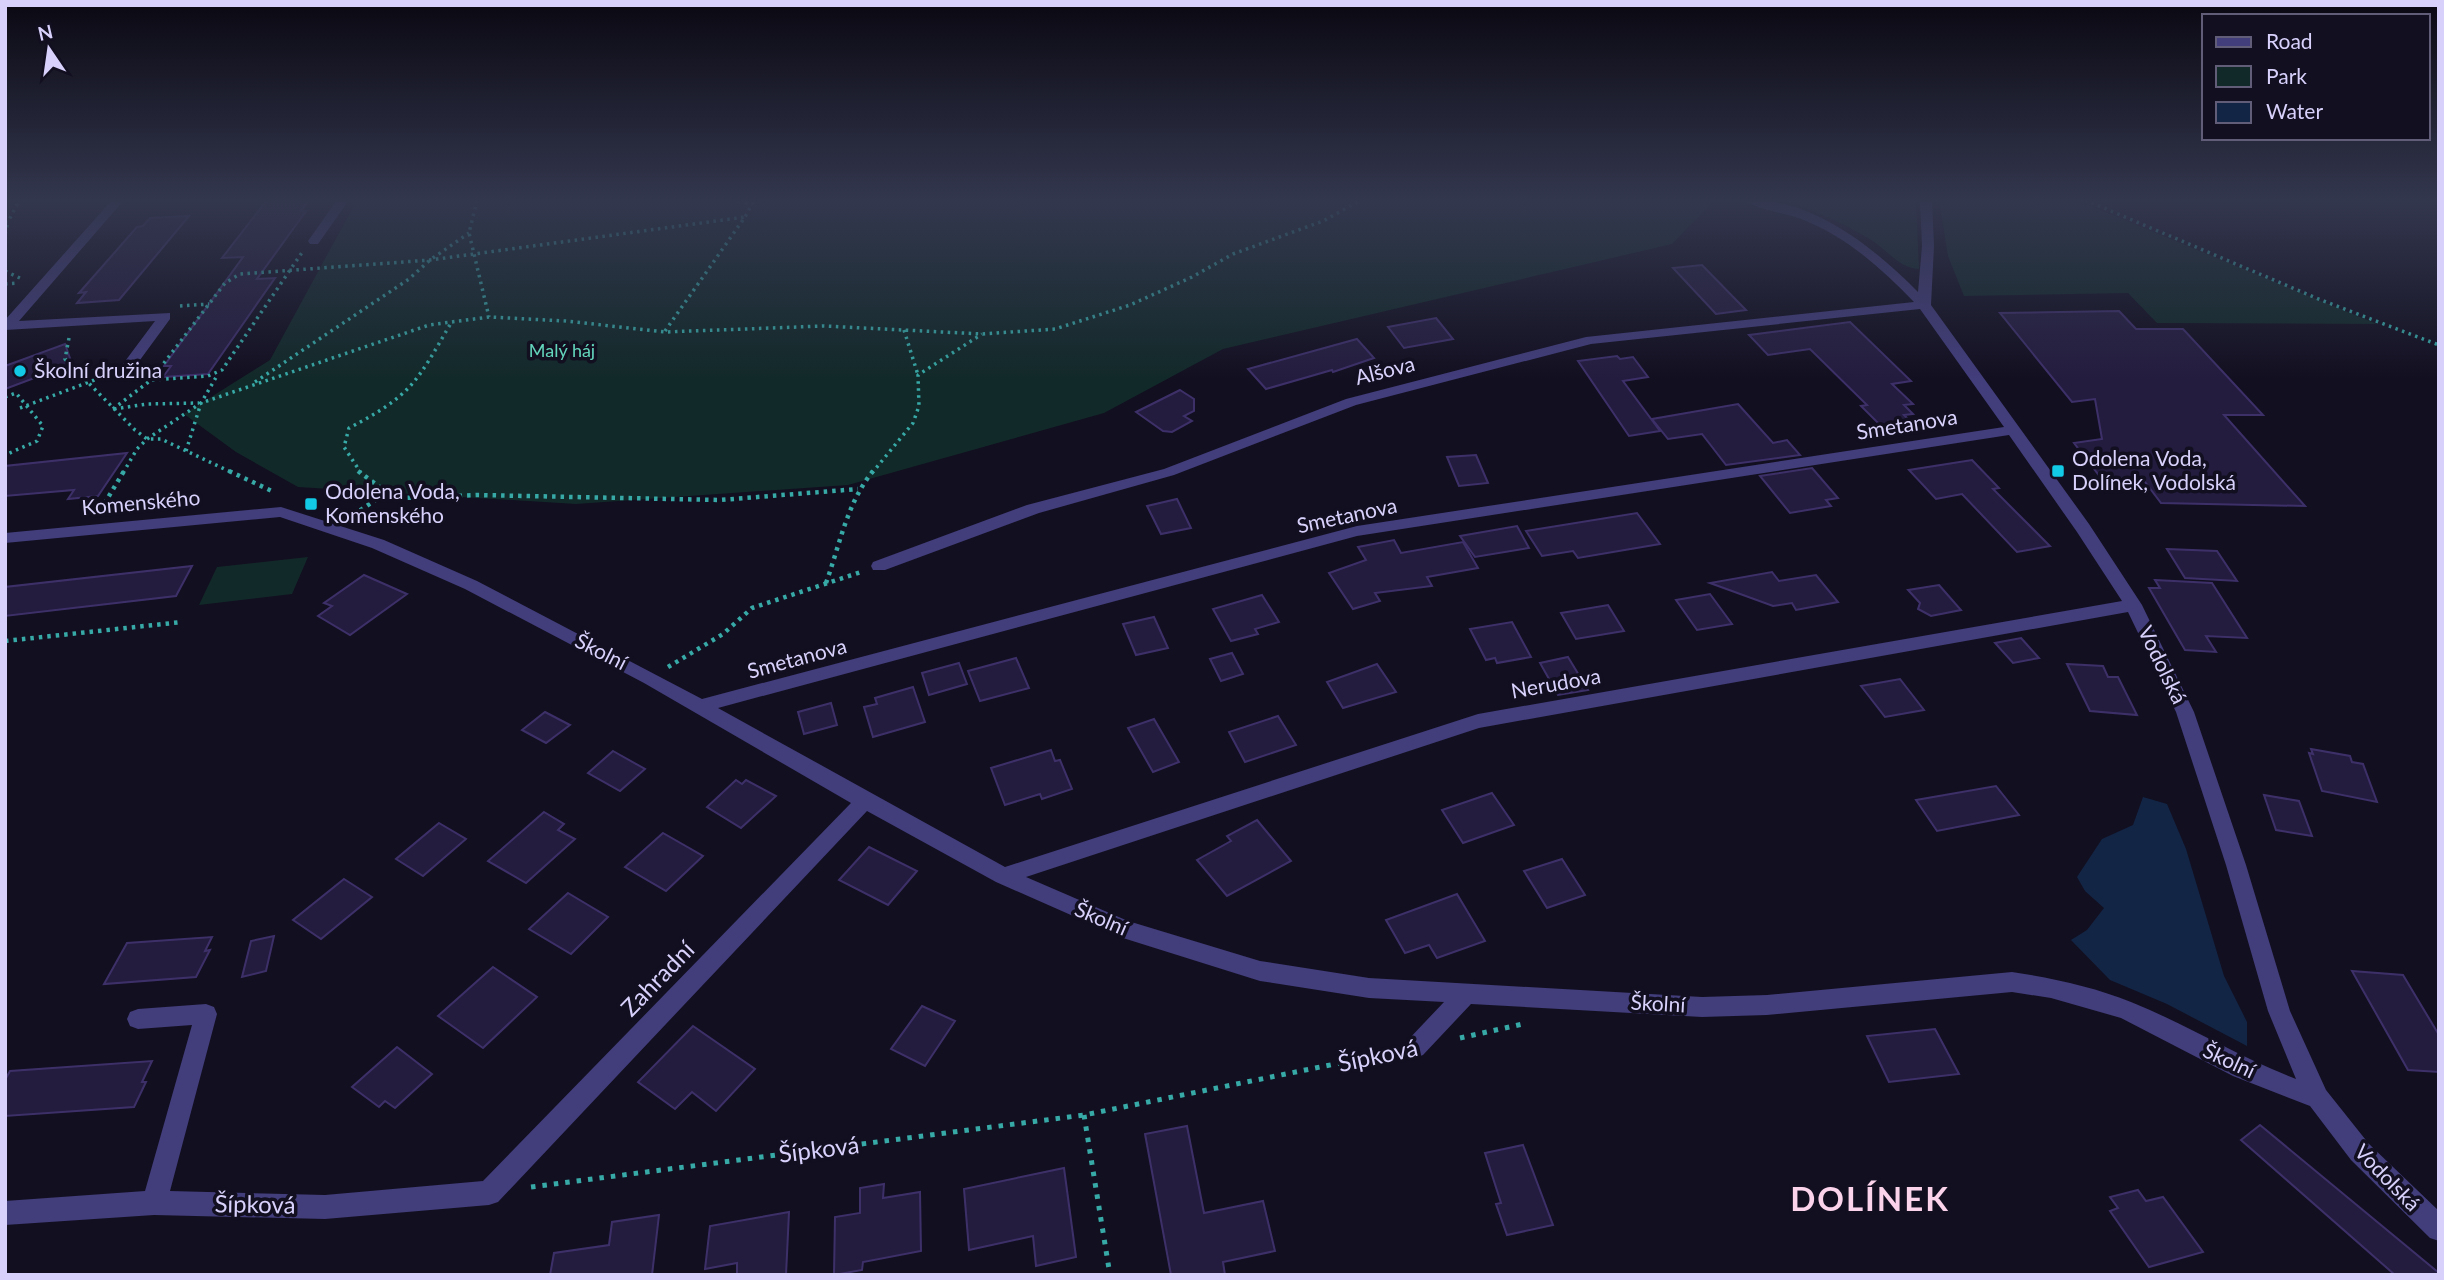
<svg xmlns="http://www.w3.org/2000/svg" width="2444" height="1280" viewBox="0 0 2444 1280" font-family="Lato,sans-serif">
<rect width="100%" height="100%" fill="#120f20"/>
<g fill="#122929">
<polygon points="357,200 1715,200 1672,244 1223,349 1104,413 848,485 576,504 298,487 236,452 184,414 270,360"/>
<path d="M1781,200h135l3,69c-21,-1 -33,-21 -51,-31 -28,-16 -56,-29 -87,-38z"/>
<polygon points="1939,200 2076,200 2377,324 2157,323 2128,293 1964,296 1948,256"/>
<polygon points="308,557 292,594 199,605 217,567"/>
</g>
<polygon fill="#122545" points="2143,797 2167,804 2186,849 2224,976 2247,1022 2247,1046 2167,1004 2110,980 2071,940 2087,930 2104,908 2085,891 2077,877 2102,839 2133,825"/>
<g fill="#241c3f" stroke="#3d3069" stroke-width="2">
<polygon points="267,200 309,200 301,211 306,211 257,279 275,278 208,374 163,377 171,366 164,366 243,257 222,258"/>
<polygon points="189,216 119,300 77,303 86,292 79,293 137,227 143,226 150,218"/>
<polygon points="1702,265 1746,310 1716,314 1673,268"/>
<polygon points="2119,311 2136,329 2183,329 2263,415 2224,415 2305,506 2161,503 2142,478 2101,478 2074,443 2102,439 2095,399 2072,402 2000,313"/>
<polygon points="1436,318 1453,339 1404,348 1388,327"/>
<polygon points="1850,322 1911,381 1892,384 1913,404 1904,405 1913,414 1904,415 1915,426 1885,430 1861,406 1867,405 1810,349 1768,355 1749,335"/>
<polygon points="1357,339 1374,358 1333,372 1332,370 1266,389 1248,369"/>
<polygon points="65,344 72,364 5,389 5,366"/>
<polygon points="1617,356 1620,359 1633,357 1648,377 1623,381 1660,431 1629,436 1578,361"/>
<polygon points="1180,390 1194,399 1194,411 1184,416 1192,421 1172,432 1163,431 1136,412"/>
<polygon points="1738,404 1773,443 1787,440 1800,455 1726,465 1702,434 1668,439 1652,419"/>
<polygon points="127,453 98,496 68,499 74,490 5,496 5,466"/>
<polygon points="1476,455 1488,483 1459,486 1447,457"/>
<polygon points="1972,460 1999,488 1993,489 2050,546 2017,552 1962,494 1936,499 1909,470"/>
<polygon points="1812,468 1838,498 1826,500 1831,506 1790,513 1760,476"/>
<polygon points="1177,499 1191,528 1161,534 1147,506"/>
<polygon points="1637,513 1660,544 1578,558 1573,551 1542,556 1526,531"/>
<polygon points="1517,526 1529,548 1475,557 1460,536"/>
<polygon points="1394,540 1401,553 1463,542 1478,568 1427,577 1432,586 1375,593 1380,601 1353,609 1329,573 1366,560 1358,547"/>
<polygon points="2167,549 2217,551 2237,581 2185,578"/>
<polygon points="192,566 176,596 5,616 5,587"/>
<polygon points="1772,572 1779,581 1816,575 1838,602 1796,610 1792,603 1773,606 1710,583"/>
<polygon points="364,575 407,594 350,635 318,616 332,606 324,603"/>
<polygon points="2155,580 2212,583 2247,638 2206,636 2216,652 2185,650 2149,588 2160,588"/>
<polygon points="1939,585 1961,610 1931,616 1918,609 1920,603 1908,590"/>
<polygon points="1710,594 1732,624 1697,630 1676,600"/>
<polygon points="1262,595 1279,622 1255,629 1258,634 1231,641 1213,609"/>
<polygon points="1608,605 1624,631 1576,639 1561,613"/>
<polygon points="1154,617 1168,648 1136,655 1123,624"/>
<polygon points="1512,622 1531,657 1497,663 1495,658 1486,660 1470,629"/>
<polygon points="2021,638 2039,658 2013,663 1995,643"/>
<polygon points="1232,653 1243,674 1221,681 1210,659"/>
<polygon points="1568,657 1588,690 1558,695 1540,663"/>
<polygon points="1016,658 1029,688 980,701 968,671"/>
<polygon points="959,663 967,684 929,695 922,673"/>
<polygon points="1377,664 1396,692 1343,708 1327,682"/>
<polygon points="2067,664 2103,666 2108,677 2118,677 2137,715 2090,711"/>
<polygon points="1900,679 1924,710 1885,717 1861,686"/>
<polygon points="913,687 925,722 873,737 864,707 877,704 875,698"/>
<polygon points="831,703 837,725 804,734 798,712"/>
<polygon points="545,712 570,725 546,743 522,730"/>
<polygon points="1278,716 1296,745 1245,762 1229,732"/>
<polygon points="1154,719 1179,762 1153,772 1128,728"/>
<polygon points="2311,749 2350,756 2352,762 2363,764 2377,802 2322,791 2309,753 2313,754"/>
<polygon points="1051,750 1055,761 1060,760 1072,789 1042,799 1040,794 1005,805 991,768"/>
<polygon points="613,751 645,769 620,791 588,773"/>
<polygon points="736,780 742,784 746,780 776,796 741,828 707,807"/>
<polygon points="1996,786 2019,815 1937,831 1916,800"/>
<polygon points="1492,793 1514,825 1463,843 1442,810"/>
<polygon points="2264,795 2299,801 2312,836 2276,830"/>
<polygon points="544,812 564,824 558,830 575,839 526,883 488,861"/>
<polygon points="1257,820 1291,861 1227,896 1197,860 1231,841 1227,836"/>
<polygon points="439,823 466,839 423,876 396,859"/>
<polygon points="663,833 703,856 666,891 625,867"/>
<polygon points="869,847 917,871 888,905 839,880"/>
<polygon points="1562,859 1585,895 1547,908 1524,871"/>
<polygon points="344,879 372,897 321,939 293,920"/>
<polygon points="568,893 608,917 571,954 529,929"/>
<polygon points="1457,894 1485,941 1437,958 1429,945 1405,953 1386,920"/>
<polygon points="274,936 266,971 242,977 251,941"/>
<polygon points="212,937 205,951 210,950 196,977 104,984 127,943"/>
<polygon points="493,967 537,997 483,1048 438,1016"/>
<polygon points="2352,971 2403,975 2439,1035 2439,1072 2408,1070"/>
<polygon points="922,1006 955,1021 925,1066 891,1049"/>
<polygon points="693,1026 755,1069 716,1111 692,1092 675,1109 638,1082"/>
<polygon points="1935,1029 1959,1074 1889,1082 1867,1036"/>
<polygon points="397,1047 432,1074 395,1108 385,1101 379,1107 352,1087"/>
<polygon points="152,1061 142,1082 146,1082 134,1107 5,1116 5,1080 10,1071"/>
<polygon points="2260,1125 2439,1273 2439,1275 2395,1275 2241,1140"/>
<polygon points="1187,1126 1204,1213 1263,1201 1275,1251 1223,1262 1225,1275 1171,1275 1145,1134"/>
<polygon points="1523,1145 1553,1225 1507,1235 1496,1204 1501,1203 1485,1153"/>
<polygon points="1064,1168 1076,1257 1036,1266 1033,1236 969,1250 964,1189"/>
<polygon points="884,1184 883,1198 920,1192 921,1251 863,1262 862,1270 834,1275 835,1217 860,1213 860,1188"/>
<polygon points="2138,1190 2146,1201 2163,1197 2203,1252 2149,1267 2110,1211 2118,1208 2110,1197"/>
<polygon points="789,1212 786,1275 737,1275 737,1263 705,1269 710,1226"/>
<polygon points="659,1215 652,1275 550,1275 554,1253 609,1245 612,1222"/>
</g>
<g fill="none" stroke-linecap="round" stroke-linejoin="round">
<g stroke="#37a9a6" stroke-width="3.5" stroke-dasharray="2.5 4.5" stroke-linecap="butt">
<polyline points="477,200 469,233 489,317"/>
<polyline points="731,200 752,204"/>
<polyline points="2085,200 2321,300 2439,345"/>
<polyline points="5,222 8,222 17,204 14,200"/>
<polyline points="5,234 8,222"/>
<polyline points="5,271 22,279"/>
<polyline points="5,284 19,283"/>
<polyline points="180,306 209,304"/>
<polyline points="904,330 918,375"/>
<polyline points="665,331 745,217 754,200"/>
<polyline points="69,338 65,359 135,430 147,439 161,439 233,473"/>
<polyline points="151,380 225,283 240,274 430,260 745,217"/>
<polyline points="255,382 409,279 430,260 469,233"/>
<polyline points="5,397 16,393 43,426 37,441 5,455"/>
<polyline points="20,408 105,376"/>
<polyline points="113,409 151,380 208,376 222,370 303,251"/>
<polyline points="114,409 147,404 199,403"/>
<polyline points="186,451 201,403 218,374"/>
<polyline points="123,473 137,449 147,439 201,403 429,325 489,317 566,321 665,332 824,326 982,334 1055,329 1130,305 1192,277 1233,254 1323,221 1361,200"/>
<path d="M361,473l-17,-26 5,-19c63,-33 67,-45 102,-105"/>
<polyline points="872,473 913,423 919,406 918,375 982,334"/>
</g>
<g stroke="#37a9a6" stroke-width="4.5" stroke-dasharray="3.5 5" stroke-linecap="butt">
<polyline points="229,471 274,492"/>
<polyline points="358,471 381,488 377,499"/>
<polyline points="100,511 124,471"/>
<polyline points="353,515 377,499 478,495 720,500 858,489"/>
<path d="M826,583c14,-39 21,-80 47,-112"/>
<polyline points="5,641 182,622"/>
<polyline points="668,667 723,634 752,608 861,572"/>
</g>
<g stroke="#37a9a6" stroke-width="5" stroke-dasharray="4.5 7" stroke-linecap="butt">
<polyline points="1460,1038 1527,1023"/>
<polyline points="1084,1115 1110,1275"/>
<polyline points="531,1187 1084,1115 1394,1052"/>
</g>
<g fill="#423d7b" fill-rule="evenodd">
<polygon points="112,200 124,200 19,321 170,313 170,319 129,375 124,376 117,372 155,321 5,330 5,320"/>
<polygon points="337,200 349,200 318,244 310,244 308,241"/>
<path d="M1745,200c65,-4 130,48 173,92l4,-46 -2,-46h12l2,46 -3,59 158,219 53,81 52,107 52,153 44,146 36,79 43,54 70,67v30l-9,-3 -79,-78 -41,-54 -77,-30 -112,-58 -70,-20 -39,-6 -245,23 -65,2 -231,-13 -48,51 -8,3 -8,-3 -3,-7 3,-7 37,-39 -75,-4 -109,-17 -137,-43 -127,-56 -129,-71 -369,391 -9,3 -164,14 -171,-4 -149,10v-24l140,-10 47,-166 -54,4 -8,-3 -3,-7 3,-7 8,-3 68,-5 8,3 3,7 -47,177 155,4 158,-14 368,-378 -207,-120 -179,-94 -93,-41 -92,-31 -275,26v-10l276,-26 103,33 93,41 225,118 655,-173 647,-99 -84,-118 -329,35 -235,61 -182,70 -135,38 -154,57h-12l-2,-4 2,-4 154,-57 137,-36 182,-70 240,-62 328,-35c-33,-34 -68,-66 -113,-83 -17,-7 -42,-8 -56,-19zM2009,435l68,97 45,69 -644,113 -473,153 -287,-159 639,-172zM2128,612l48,100 50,153 42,146 28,68c-57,-22 -108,-54 -165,-77 -37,-15 -79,-24 -119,-30l-245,23 -65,2 -333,-19 -109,-17 -132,-40 -102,-44 453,-149z"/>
</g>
</g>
<linearGradient id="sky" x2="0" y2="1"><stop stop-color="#0a0812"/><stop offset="0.53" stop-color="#33374e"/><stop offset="1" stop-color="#33374e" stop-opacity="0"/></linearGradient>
<rect width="2444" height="379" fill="url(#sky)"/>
<g fill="#12cae6" stroke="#120f20" stroke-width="2.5">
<circle cx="20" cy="371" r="7"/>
<rect x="2051" y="464" width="14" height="14" rx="3.5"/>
<rect x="304" y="497" width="14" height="14" rx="3.5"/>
</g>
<g text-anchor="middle" stroke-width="7" stroke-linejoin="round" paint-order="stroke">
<g font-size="18" fill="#63d5bc" stroke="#120f20">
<text x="562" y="357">Malý háj</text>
</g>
<g font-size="21" fill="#d7d1fb" stroke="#120f20" text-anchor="start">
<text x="34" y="378">Školní družina</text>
<text x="2072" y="466">Odolena Voda,<tspan x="2072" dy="24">Dolínek, Vodolská</tspan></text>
<text x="325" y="499">Odolena Voda,<tspan x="325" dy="24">Komenského</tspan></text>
</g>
<g font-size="21" fill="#d7d1fb" stroke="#120f20">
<text transform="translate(1385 371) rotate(-14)" y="7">Alšova</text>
<text transform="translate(1907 425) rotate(-9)" y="7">Smetanova</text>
<text transform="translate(141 503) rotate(-5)" y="7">Komenského</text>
<text transform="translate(1347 516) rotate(-12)" y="7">Smetanova</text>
<text transform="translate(601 652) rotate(27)" y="7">Školní</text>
<text transform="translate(797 659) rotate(-15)" y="7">Smetanova</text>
<text transform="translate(2162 665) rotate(64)" y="7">Vodolská</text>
<text transform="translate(1556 684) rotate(-10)" y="7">Nerudova</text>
<text transform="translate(1101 919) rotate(23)" y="7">Školní</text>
<text transform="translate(1658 1004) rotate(3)" y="7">Školní</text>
<text transform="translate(2229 1061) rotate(25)" y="7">Školní</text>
<text transform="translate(2387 1178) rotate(46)" y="7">Vodolská</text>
</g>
<g font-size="24" fill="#d7d1fb" stroke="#120f20">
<text transform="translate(658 979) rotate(-46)" y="8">Zahradní</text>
<text transform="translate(1378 1056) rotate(-12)" y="8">Šípková</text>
<text transform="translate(819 1150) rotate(-7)" y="8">Šípková</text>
<text transform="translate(255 1205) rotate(1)" y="8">Šípková</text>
</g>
<g font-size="33" font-weight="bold" letter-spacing="2" fill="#fbd3eb" stroke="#120f20">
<text x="1870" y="1211">DOLÍNEK</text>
</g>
</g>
<rect width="2444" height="1280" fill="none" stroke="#d7d1fb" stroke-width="14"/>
<rect x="2202" y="14" width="228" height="126" fill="#120f20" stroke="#615d78" stroke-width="2"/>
<rect x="2216" y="37" width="35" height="10" fill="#423d7b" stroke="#615d78" stroke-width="2"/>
<text x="2266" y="49" font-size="21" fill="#d7d1fb">Road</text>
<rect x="2216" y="66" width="35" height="21" fill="#122929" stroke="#615d78" stroke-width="2"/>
<text x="2266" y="84" font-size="21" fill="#d7d1fb">Park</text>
<rect x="2216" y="102" width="35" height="21" fill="#122545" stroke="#615d78" stroke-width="2"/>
<text x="2266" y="119" font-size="21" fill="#d7d1fb">Water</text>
<g transform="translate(49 49) rotate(347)" stroke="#120f20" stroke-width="5" paint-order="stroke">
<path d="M0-5L12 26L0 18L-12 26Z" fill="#d7d1fb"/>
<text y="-10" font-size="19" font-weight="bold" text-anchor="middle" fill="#d7d1fb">N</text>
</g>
</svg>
